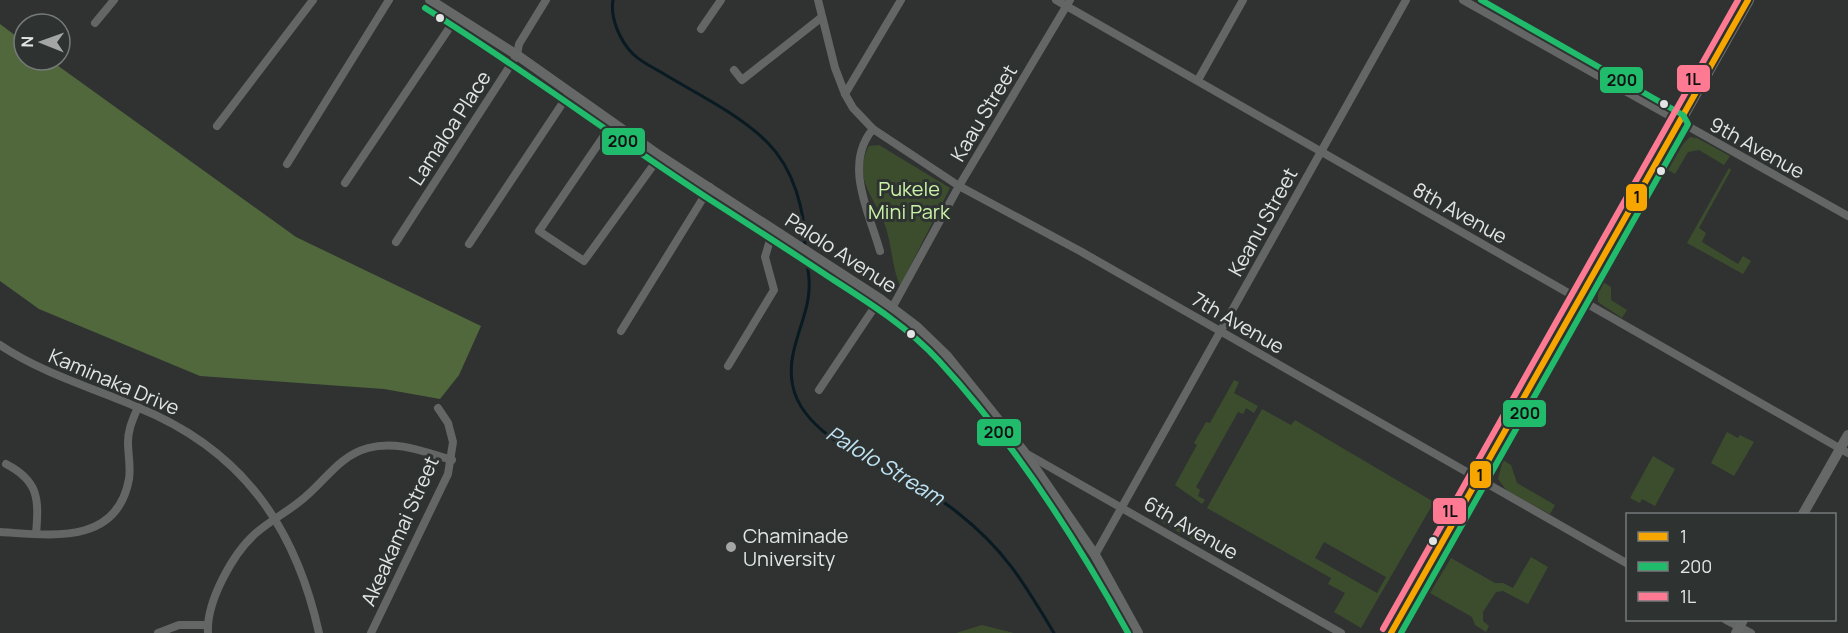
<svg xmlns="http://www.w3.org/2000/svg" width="1848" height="633" viewBox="0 0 1848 633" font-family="Manrope,sans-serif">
<rect width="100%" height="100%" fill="#2f3231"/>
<g fill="#3c4d2e" fill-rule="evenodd">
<polygon points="1690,137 1697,138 1730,156 1724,165 1699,150 1688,152 1675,174 1668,170 1683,144"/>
<path d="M879,145l71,43 -50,98c-8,-19 -8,-39 -14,-58 -9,-29 -35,-48 -17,-82z"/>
<polygon points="1729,168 1731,170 1699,228 1706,233 1702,242 1738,264 1743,256 1751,261 1743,274 1687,243"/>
<polygon points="1603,282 1611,287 1611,300 1627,310 1622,318 1598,302 1598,292"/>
<polygon points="1234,380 1239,382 1234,393 1258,406 1254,413 1246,408 1243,414 1238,412 1196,487 1200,490 1198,496 1205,500 1202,504 1175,485 1197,445 1194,443 1206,422 1210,423"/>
<path d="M1262,409l29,16 4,-5 139,82 -73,126 -27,-16 11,-19 -17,-9 3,-6 -124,-70zM1324,542l62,35 -9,16 -62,-35z"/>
<polygon points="1727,432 1738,438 1740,435 1754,442 1734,476 1711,463"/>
<polygon points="1653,456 1675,469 1655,506 1642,499 1640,503 1630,498"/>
<polygon points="1503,460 1511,465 1517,483 1555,505 1550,514 1507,491 1498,479"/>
<polygon points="1169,513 1167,520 1199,538 1204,532 1201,545 1158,520 1163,514"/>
<polygon points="1531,557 1548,567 1528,604 1503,591 1496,592 1483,612 1483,621 1489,626 1486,632 1475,625 1472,617 1430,593 1451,558 1495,583 1503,583 1513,588"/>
<polygon points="982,625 1014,633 956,633"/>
</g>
<polygon fill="#51683d" points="0,24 24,42 24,60 50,60 296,237 481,326 459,375 440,399 384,389 200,376 39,309 0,281"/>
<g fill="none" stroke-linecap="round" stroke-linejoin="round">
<g stroke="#091a22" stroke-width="3">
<path d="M613,0c-3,18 7,41 20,54 8,8 21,14 31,20 33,20 75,40 103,68 27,27 38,68 38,105"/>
<path d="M805,253c1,10 4,18 4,27 3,36 -25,69 -16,107 13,60 120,88 165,126 47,37 66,70 96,120"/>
</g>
<g stroke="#646565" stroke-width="8">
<polyline points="818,0 835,68 845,94 853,108 873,129 959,186 1080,251 1628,564"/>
<polyline points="1056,0 1848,453"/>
<polyline points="1463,0 1848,216"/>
<polyline points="95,23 114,0"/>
<polyline points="701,29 721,0"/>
<polyline points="734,70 742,80 822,17"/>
<polyline points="1198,80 1243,0"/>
<polyline points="845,94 901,0"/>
<polyline points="612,124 539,231 584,261 660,156"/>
<polyline points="217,126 313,0"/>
<path d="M873,129c-30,35 -4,83 7,122"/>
<polyline points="287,164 389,0"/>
<polyline points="345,183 456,18"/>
<polyline points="396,242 517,55 519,44 546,0"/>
<polyline points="469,244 570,92"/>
<polyline points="892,308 959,186 1070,0"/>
<polyline points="621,331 710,187"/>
<path d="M0,345c42,28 90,42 137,62 104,42 158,118 182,226"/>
<polyline points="728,366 774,290 765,257 773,230"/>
<polyline points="819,390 880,299"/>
<polyline points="1027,454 1341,633"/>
<path d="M6,464c33,17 33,35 30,70"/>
<path d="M0,532c50,3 117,14 129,-53 2,-12 -1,-24 -1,-37 0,-13 5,-23 10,-35"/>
<polyline points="1095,555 1406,0"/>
<polyline points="1726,620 1751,633"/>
<polyline points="158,633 179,625 207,625"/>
<path d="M208,633c-2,-31 25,-80 48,-100 15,-13 33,-22 48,-35 22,-18 35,-42 64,-50 29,-8 56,4 84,12"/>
<polyline points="371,633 448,474 453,442 448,423 438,408"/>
</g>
<g stroke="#666868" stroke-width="10">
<polyline points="430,0 517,55 660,156 880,299 917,327 946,355 1024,452 1095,555 1138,633"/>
<polyline points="1803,514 1848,435"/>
<polyline points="1736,633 1743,620"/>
</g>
<polyline stroke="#6e7070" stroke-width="12" points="1391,633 1748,0"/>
<defs>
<polyline id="bus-1" points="1391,633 1748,0"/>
<g id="bus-2">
<path d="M425,8c98,61 190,130 287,193 39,25 78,50 117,76 39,25 79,50 110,84 75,81 136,176 189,272"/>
<polyline points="1401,633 1688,124 1683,115 1481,0"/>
</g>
<polyline id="bus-3" points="1383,629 1738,0"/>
</defs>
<use href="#bus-1" stroke="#2e3332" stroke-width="10"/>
<use href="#bus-2" stroke="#2e3332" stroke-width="10"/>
<use href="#bus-3" stroke="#2e3332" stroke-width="10"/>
<use href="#bus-1" stroke="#f7a600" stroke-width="6"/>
<use href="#bus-2" stroke="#20bc6c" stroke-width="6"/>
<use href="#bus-3" stroke="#fe7a93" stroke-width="6"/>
</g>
<g fill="#e2e5e4" stroke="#2e3332" stroke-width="2">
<circle cx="440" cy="18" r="5"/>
<circle cx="1664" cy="104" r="5"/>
<circle cx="1661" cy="171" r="5"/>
<circle cx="911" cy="334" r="5"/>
<circle cx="1433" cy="541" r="5"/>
</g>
<circle fill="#a3a6a5" stroke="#2e3332" stroke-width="2" cx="731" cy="547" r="6"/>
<g text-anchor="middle" stroke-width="6" stroke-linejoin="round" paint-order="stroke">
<g font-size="20" fill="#e2e5e4" stroke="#2e3332">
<text transform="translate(984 113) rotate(-59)" y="7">Kaau Street</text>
<text transform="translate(450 128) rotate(-57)" y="7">Lamaloa Place</text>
<text transform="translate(1757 148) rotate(29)" y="7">9th Avenue</text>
<text transform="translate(1460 213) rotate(29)" y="7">8th Avenue</text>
<text transform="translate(1263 222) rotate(-61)" y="7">Keanu Street</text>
<text transform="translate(841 253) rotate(33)" y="7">Palolo Avenue</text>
<text transform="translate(1238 323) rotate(30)" y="7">7th Avenue</text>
<text transform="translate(114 382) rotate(23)" y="7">Kaminaka Drive</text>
<text transform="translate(1191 528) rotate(30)" y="7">6th Avenue</text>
<text transform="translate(400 531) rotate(-66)" y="7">Akeakamai Street</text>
</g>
<g font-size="20" fill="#c9f2a6" stroke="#2e3332">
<text x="909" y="196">Pukele<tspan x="909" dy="23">Mini Park</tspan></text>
</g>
<g font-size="20" fill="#e2e5e4" stroke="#2e3332" text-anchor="start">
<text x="743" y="543">Chaminade<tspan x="743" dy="23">University</tspan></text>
</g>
<g font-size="21" font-style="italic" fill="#c0e3f4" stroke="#2e3332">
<text transform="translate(885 466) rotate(31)" y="7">Palolo Stream</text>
</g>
</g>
<g stroke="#2e3332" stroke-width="2">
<rect x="1676" y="64" width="35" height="29" rx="6" fill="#fe7a93"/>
<rect x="1599" y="66" width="45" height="28" rx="6" fill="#20bc6c"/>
<rect x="601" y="127" width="45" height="29" rx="6" fill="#20bc6c"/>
<rect x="1625" y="183" width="23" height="29" rx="6" fill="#f7a600"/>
<rect x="1502" y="399" width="45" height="29" rx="6" fill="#20bc6c"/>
<rect x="976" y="418" width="46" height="29" rx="6" fill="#20bc6c"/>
<rect x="1469" y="460" width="23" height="29" rx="6" fill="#f7a600"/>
<rect x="1432" y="497" width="35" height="28" rx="6" fill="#fe7a93"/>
</g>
<g font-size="16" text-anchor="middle" font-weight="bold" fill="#111">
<text x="1693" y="85">1L</text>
<text x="1622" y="86">200</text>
<text x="623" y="147">200</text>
<text x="1637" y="203">1</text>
<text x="1525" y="419">200</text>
<text x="999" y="438">200</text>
<text x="1480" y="481">1</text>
<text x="1450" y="517">1L</text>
</g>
<rect x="1626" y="513" width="210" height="108" fill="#2e3332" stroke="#767a79" stroke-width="1.5"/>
<rect x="1638" y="532" width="30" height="9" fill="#f7a600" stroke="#767a79" stroke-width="1.5"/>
<text x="1680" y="543" font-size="18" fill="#e2e5e4">1</text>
<rect x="1638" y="562" width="30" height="9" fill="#20bc6c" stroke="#767a79" stroke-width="1.5"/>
<text x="1680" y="573" font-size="18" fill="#e2e5e4">200</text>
<rect x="1638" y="592" width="30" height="9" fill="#fe7a93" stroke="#767a79" stroke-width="1.5"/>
<text x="1680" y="603" font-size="18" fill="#e2e5e4">1L</text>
<g transform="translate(42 42) rotate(271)"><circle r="28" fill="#2e3332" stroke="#767a79" stroke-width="1.5"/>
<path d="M0-4.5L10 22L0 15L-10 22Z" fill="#a3a6a5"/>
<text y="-9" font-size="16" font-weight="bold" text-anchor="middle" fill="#e2e5e4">N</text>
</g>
</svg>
